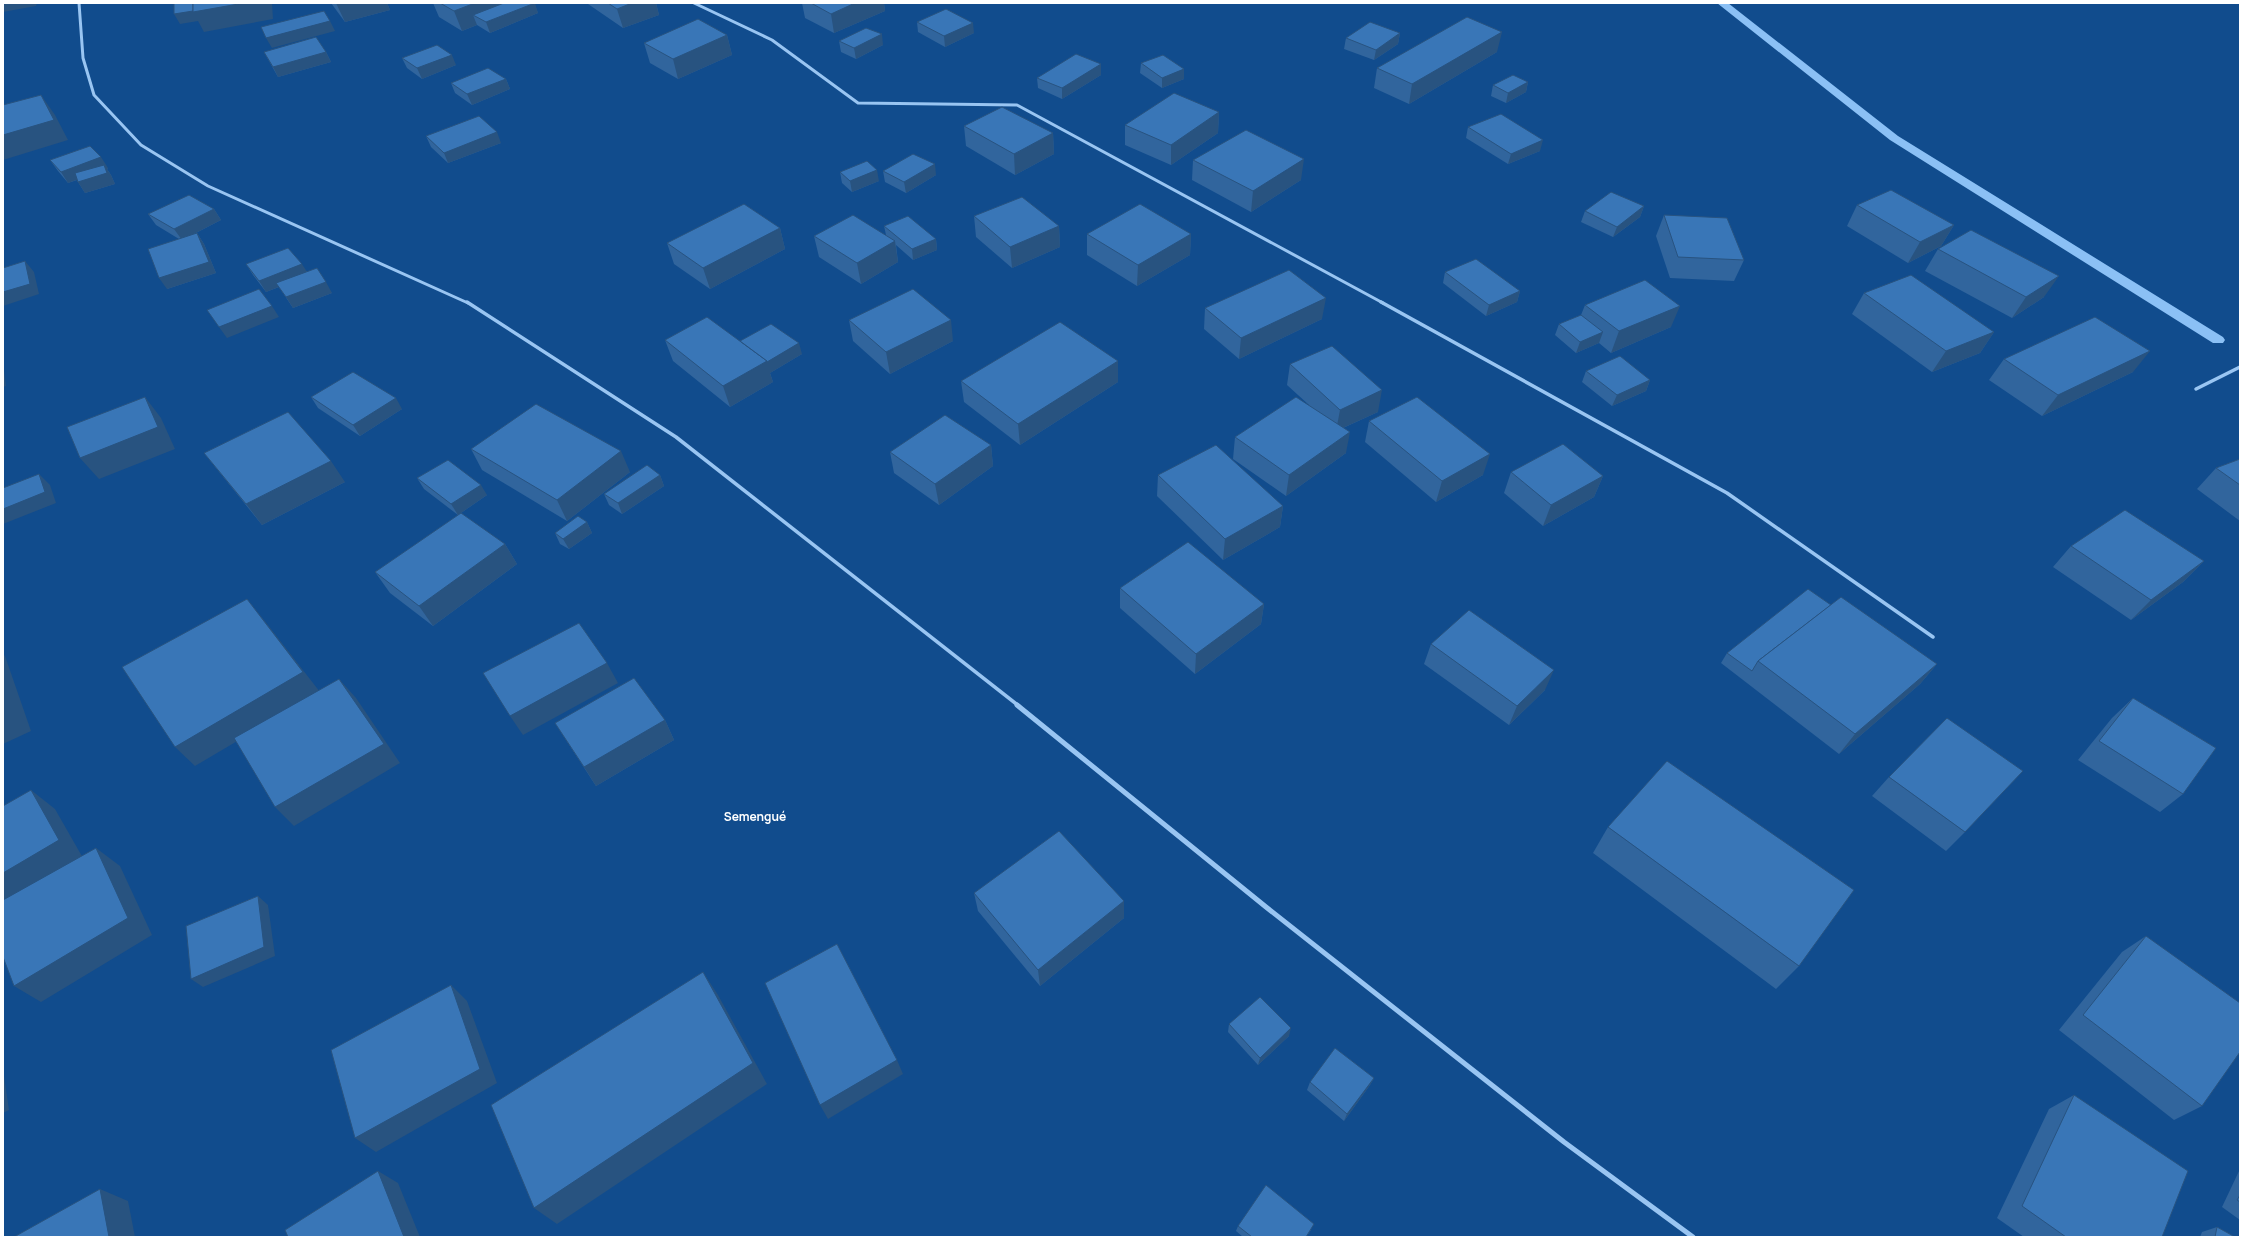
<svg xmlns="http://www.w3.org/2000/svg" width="2243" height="1240" viewBox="0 0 2243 1240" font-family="Manrope,sans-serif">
<rect width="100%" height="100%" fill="#114c8d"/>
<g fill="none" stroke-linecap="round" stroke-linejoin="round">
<polygon fill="#8bc0f5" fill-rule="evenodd" points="1717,3 1728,3 1898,136 2223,337 2225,340 2223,343 2213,343 1890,140"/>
<g stroke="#99c5f2" stroke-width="3">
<polyline points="79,3 83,58 94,95 141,145 208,186 468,303"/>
<polyline points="694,3 772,40 858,103 1017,105 1383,303"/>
</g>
<g stroke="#99c5f2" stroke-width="3.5">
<polyline points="467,302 676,437 1019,706"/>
<polyline points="1381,302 1727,493 1933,637"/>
<polyline points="2196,389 2240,367"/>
</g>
<polyline stroke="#99c5f2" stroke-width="5" points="1017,705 1266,907 1564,1142 1693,1237"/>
</g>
<g fill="#31659d">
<polygon points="331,3 387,3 390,10 345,22"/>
<polygon points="433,3 534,3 538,13 490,33 477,25 462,31 439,17"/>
<polygon points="588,3 656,3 659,15 623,28 588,4"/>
<polygon points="802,3 884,3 885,11 834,33 805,18"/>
<polygon points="917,22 974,33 945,47 918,32"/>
<polygon points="1400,33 1398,44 1374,60 1344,49 1346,38"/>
<polygon points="727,35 732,55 678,79 650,63 644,43"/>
<polygon points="839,41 883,45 856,59 841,52"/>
<polygon points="264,52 326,52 331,62 278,77"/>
<polygon points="1497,52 1409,104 1374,88 1377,68"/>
<polygon points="402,58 456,65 422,79 407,68"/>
<polygon points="1141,63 1184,79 1162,88 1140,73"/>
<polygon points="1101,75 1062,99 1038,88 1037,78"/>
<polygon points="506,79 510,89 472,105 455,93 451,83"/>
<polygon points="1528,82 1526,92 1506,103 1491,96 1493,85"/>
<polygon points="1219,112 1218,133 1171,165 1125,145 1125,125"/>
<polygon points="964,126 1053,133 1054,154 1015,175 966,146"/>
<polygon points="1468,127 1540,151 1508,164 1466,138"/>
<polygon points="426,136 501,143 448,163 431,147"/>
<polygon points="50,160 108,168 107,169 111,175 115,184 85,193 78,182 77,180 68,183 58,171"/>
<polygon points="1193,160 1301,180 1251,212 1192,180"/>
<polygon points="883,171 936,175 906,193 885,182"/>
<polygon points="840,172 879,181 852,192 842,183"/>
<polygon points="1857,205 1954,225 1941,246 1908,263 1847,226"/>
<polygon points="1644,206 1640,217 1613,237 1581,222 1585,211"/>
<polygon points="214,209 221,220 194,234 197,233 204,244 216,273 167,289 179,239 156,225 148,214"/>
<polygon points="1664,215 1744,260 1734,281 1670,278 1656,236"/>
<polygon points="974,216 1059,226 1060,247 1012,268 976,237"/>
<polygon points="884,226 936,239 937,250 913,260 896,245 898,262 861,284 819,257 814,236 886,235"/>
<polygon points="780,228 785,249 710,289 674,264 667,243"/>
<polygon points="1087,234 1191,234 1190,255 1137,286 1087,255"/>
<polygon points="1938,249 2044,297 2012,318 1925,271"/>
<polygon points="246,264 307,271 332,293 293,308 279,287 266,292 253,275"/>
<polygon points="1445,272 1520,291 1517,302 1486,316 1443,283"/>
<polygon points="1864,293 1994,332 1980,353 1932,372 1852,314"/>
<polygon points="1585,305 1671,327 1611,353 1599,343 1576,353 1555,335 1559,324 1581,315"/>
<polygon points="1205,308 1322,319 1239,359 1204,329"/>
<polygon points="849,320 953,341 890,374 853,341"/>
<polygon points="665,340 740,341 802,354 770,373 773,382 730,407 673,361"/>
<polygon points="2004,359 2133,372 2042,416 1989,380"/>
<polygon points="1118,361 1118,382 1020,445 964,402 961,381"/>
<polygon points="1290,364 1378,412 1343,428 1346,453 1286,496 1233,459 1235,437 1309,405 1287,385"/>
<polygon points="1586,371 1650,380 1646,391 1612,406 1582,382"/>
<polygon points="311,397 402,409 360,436 318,408"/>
<polygon points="1369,421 1483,475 1436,502 1365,442"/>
<polygon points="991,445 993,466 939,505 894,473 890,452"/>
<polygon points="471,449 630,472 567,521 482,470"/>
<polygon points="204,453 345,482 262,525"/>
<polygon points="2240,459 2240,521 2197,489 2216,468"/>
<polygon points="1511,472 1603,476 1594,497 1543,526 1504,493"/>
<polygon points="660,475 664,486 622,514 609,505 604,494"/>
<polygon points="1158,475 1283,506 1280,527 1223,560 1157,496"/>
<polygon points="417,478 487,495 458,515 424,489"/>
<polygon points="587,522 592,533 569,549 560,544 555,533"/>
<polygon points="505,544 517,564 433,626 390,593 375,572"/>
<polygon points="2071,546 2204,561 2183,582 2131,620 2053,567"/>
<polygon points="1120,588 1264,604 1261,624 1195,674 1120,608"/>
<polygon points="1831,605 1937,664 1920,684 1839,754 1721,663 1727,653"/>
<polygon points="1431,644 1545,690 1509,725 1424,664"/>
<polygon points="2133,698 2183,794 2160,812 2078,760 2112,718"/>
<polygon points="665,720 674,740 596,786 555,723"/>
<polygon points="1889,777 1965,832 1946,851 1872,796"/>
<polygon points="1608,827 1799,966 1776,989 1593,853"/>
<polygon points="974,893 1124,901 1124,918 1040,986 978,911"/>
<polygon points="2146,936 2202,1106 2174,1120 2059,1030 2122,952"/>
<polygon points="1229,1024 1289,1036 1258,1065 1228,1032"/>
<polygon points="1374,1078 1370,1085 1344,1121 1307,1090 1310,1082"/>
<polygon points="2074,1095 2162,1237 2024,1237 1997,1218 2049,1109"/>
<polygon points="2240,1169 2240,1220 2222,1207"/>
<polygon points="1238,1226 1311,1230 1306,1237 1243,1237 1236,1231"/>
<polygon points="2217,1227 2235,1237 2200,1237 2202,1232"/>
</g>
<g fill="#285380">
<polygon points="3,3 37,3 36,6 3,12"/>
<polygon points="198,3 272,3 273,19 204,32 198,21 180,24 174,14"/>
<polygon points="336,3 387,3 390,10 345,22"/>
<polygon points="475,3 525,3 473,15 477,25 462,31 454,11"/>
<polygon points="535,3 538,13 490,33 486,22"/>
<polygon points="632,3 656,3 659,15 623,28 617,9"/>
<polygon points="855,3 884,3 885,11 834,33 831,14"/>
<polygon points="330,21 335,31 272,48 266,38"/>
<polygon points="973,23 974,33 945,47 944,36"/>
<polygon points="1502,32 1497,52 1409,104 1412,84"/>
<polygon points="1400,33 1398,44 1374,60 1376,50"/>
<polygon points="882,34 883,45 856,59 854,48"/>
<polygon points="727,35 732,55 678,79 673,59"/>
<polygon points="326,52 331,62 278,77 273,67"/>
<polygon points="452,55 456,65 422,79 417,68"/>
<polygon points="1101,64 1101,75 1062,99 1062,88"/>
<polygon points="1184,69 1184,79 1162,88 1162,78"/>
<polygon points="506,79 510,89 472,105 467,94"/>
<polygon points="1528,82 1526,92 1506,103 1508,93"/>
<polygon points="41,95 55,115 68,140 3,160 3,135"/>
<polygon points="1219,112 1218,133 1171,165 1171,145"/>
<polygon points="497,132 501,143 448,163 444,153"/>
<polygon points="1053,133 1054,154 1015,175 1014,154"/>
<polygon points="1543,140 1540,151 1508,164 1511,154"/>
<polygon points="101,157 108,168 107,169 111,175 115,184 85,193 78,182 106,169 68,183 61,172"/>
<polygon points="1304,159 1301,180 1251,212 1253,191"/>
<polygon points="935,164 936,175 906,193 904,182"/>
<polygon points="877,170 879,181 852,192 850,181"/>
<polygon points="1644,206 1640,217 1613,237 1617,227"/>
<polygon points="214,209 221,220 182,240 174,229"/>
<polygon points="1954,225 1941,246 1908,263 1920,242"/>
<polygon points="1059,226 1060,247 1012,268 1010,247"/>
<polygon points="780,228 785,249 710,289 703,268"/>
<polygon points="197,233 204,244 216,273 167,289 159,278"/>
<polygon points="1191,234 1190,255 1137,286 1138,265"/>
<polygon points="936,239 937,250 913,260 912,249"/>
<polygon points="895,241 898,262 861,284 857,263"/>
<polygon points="25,261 34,272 39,294 3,306 3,292"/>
<polygon points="302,264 309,275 266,292 259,281"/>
<polygon points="2059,276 2044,297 2012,318 2026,297"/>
<polygon points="326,282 332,293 293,308 286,297"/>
<polygon points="1520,291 1517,302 1486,316 1489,305"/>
<polygon points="1326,298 1322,319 1239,359 1241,338"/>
<polygon points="272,306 279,317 227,338 219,327"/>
<polygon points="1680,306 1671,327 1611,353 1619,331"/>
<polygon points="951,320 953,341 890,374 886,352"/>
<polygon points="1603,332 1599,343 1576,353 1580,342"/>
<polygon points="1994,332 1980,353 1932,372 1946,351"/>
<polygon points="799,343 802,354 770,373 773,382 730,407 723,386"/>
<polygon points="2150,351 2133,372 2042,416 2058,395"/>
<polygon points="1118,361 1118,382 1020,445 1018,424"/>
<polygon points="3,362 6,386 3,387"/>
<polygon points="1650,380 1646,391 1612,406 1617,395"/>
<polygon points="1382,390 1378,412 1336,431 1340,410"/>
<polygon points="145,397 161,418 175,449 99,479 80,458"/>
<polygon points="396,398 402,409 360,436 353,425"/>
<polygon points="1350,432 1346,453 1286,496 1289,475"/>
<polygon points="991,445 993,466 939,505 935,484"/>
<polygon points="621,451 630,472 567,521 557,500"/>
<polygon points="1490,454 1483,475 1436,502 1442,481"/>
<polygon points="331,461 345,482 262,525 246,504"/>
<polygon points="39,474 50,485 56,503 3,524 3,509"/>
<polygon points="660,475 664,486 622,514 618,503"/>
<polygon points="1603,476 1594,497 1543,526 1551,505"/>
<polygon points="481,485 487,495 458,515 451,504"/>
<polygon points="1283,506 1280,527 1223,560 1225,539"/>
<polygon points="587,522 592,533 569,549 563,539"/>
<polygon points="505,544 517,564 433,626 419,606"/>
<polygon points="2204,561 2183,582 2131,620 2151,600"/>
<polygon points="247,599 264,620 320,692 195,766 175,747"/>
<polygon points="1264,604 1261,624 1195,674 1196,654"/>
<polygon points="3,654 5,656 31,731 3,744"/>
<polygon points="607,663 618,683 523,735 510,716"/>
<polygon points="1937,664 1920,684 1839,754 1855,734"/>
<polygon points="1554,670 1545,690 1509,725 1517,706"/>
<polygon points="339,679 356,698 400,763 294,826 275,807"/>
<polygon points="665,720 674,740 596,786 584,767"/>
<polygon points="31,790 55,809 83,858 3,906 3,873"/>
<polygon points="96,848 120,866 152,935 41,1002 14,986"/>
<polygon points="258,896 268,905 275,956 203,987 191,979"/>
<polygon points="1124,901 1124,918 1040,986 1038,970"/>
<polygon points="703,972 718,995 767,1084 557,1224 534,1208"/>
<polygon points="451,985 467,1001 497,1083 376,1152 355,1138"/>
<polygon points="1291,1028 1289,1036 1258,1065 1260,1058"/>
<polygon points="897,1060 903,1074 828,1119 820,1105"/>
<polygon points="3,1069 9,1110 3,1113"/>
<polygon points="1374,1078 1370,1085 1344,1121 1347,1114"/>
<polygon points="378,1171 398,1183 420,1237 404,1237"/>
<polygon points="100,1189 128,1201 135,1237 109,1237"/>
</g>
<g fill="#3976b7" stroke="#285380">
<polygon points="174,3 193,3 193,11 174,14"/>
<polygon points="193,3 244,3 193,12"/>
<polygon points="440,3 475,3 454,11"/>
<polygon points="504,3 535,3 486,22 473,15"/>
<polygon points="608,3 632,3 617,9"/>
<polygon points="811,3 855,3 831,14"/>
<polygon points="946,9 973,23 944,36 917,22"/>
<polygon points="324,11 330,21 266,38 261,27"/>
<polygon points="1467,17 1502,32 1412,84 1377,68"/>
<polygon points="698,19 727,35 673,59 644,43"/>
<polygon points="1370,22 1400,33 1376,50 1346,38"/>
<polygon points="866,28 882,34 854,48 839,41"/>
<polygon points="316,37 326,52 273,67 264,52"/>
<polygon points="437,45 452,55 417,68 402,58"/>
<polygon points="1076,54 1101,64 1062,88 1037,78"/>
<polygon points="1163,55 1184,69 1162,78 1141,63"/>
<polygon points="488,68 506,79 467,94 451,83"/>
<polygon points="1513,75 1528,82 1508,93 1493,85"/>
<polygon points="1174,93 1219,112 1171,145 1125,125"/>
<polygon points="41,95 54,120 3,135 3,105"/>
<polygon points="1002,107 1053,133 1014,154 964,126"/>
<polygon points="1501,114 1543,140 1511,154 1468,127"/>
<polygon points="479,116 497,132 444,153 426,136"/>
<polygon points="1246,130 1304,159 1253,191 1193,160"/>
<polygon points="90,146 101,157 61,172 50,160"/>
<polygon points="913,154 935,164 904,182 883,171"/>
<polygon points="867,161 877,170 850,181 840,172"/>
<polygon points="104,165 107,173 78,182 75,173"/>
<polygon points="1891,190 1954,225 1920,242 1857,205"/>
<polygon points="1611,192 1644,206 1617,227 1585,211"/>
<polygon points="189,195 214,209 174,229 148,214"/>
<polygon points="1022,197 1059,226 1010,247 974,216"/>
<polygon points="744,204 780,228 703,268 667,243"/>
<polygon points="1140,204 1191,234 1138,265 1087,234"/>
<polygon points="853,215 895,241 857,263 814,236"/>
<polygon points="1664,215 1727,218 1744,260 1678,257"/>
<polygon points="908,216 936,239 912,249 884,226"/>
<polygon points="1971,230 2059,276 2026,297 1938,249"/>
<polygon points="197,233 209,262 159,278 148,249"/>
<polygon points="288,248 302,264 259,281 246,264"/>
<polygon points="1476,259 1520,291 1489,305 1445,272"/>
<polygon points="25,261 30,284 3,292 3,268"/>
<polygon points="317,268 326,282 286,297 276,283"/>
<polygon points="1289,270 1326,298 1241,338 1205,308"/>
<polygon points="1911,275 1994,332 1946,351 1864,293"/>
<polygon points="1645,280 1680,306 1619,331 1585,305"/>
<polygon points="259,289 272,306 219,327 207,310"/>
<polygon points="913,289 951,320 886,352 849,320"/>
<polygon points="1581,315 1603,332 1580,342 1559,324"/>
<polygon points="707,317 767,361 723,386 665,340"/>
<polygon points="2095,317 2150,351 2058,395 2004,359"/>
<polygon points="1060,322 1118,361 1018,424 961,381"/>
<polygon points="771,324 799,343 767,362 767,361 740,341"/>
<polygon points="1332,346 1382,390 1340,410 1290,364"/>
<polygon points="1620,356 1650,380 1617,395 1586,371"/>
<polygon points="353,372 396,398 353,425 311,397"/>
<polygon points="145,397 158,427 80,458 67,427"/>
<polygon points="1296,397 1350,432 1289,475 1235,437"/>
<polygon points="1417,397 1490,454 1442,481 1369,421"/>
<polygon points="536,404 621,451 557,500 471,449"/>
<polygon points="288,412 331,461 246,504 204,453"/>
<polygon points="945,415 991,445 935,484 890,452"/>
<polygon points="1563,444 1603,476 1551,505 1511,472"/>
<polygon points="1216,445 1283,506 1225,539 1158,475"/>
<polygon points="2240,459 2240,485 2216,468"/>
<polygon points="448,460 481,485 451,504 417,478"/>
<polygon points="647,465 660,475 618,503 604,494"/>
<polygon points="39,474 45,492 3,509 3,488"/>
<polygon points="2125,510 2204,561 2151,600 2071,546"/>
<polygon points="461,513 505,544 419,606 375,572"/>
<polygon points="578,516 587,522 563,539 555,533"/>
<polygon points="1188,542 1264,604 1196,654 1120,588"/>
<polygon points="1808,589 1831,605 1758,661 1752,671 1727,653"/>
<polygon points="1841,597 1937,664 1855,734 1758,661"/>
<polygon points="247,599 303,672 175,747 122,667"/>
<polygon points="1469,610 1554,670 1517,706 1431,644"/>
<polygon points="579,623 607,663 510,716 483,673"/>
<polygon points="634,678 665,720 584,767 555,723"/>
<polygon points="339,679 384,744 275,807 234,738"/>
<polygon points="2133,698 2216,748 2183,794 2099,741"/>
<polygon points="1947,718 2023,771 1965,832 1889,777"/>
<polygon points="1667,761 1854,890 1799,966 1608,827"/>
<polygon points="31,790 59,840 3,873 3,806"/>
<polygon points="1059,831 1124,901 1038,970 974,893"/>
<polygon points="96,848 128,918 14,986 3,957 3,900"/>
<polygon points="258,896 264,947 191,979 186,926"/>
<polygon points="2146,936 2240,1003 2240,1052 2202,1106 2083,1015"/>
<polygon points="837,944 897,1060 820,1105 765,983"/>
<polygon points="703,972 753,1063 534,1208 491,1105"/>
<polygon points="451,985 480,1069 355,1138 331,1050"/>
<polygon points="1260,997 1291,1028 1260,1058 1229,1024"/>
<polygon points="1335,1048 1374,1078 1347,1114 1310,1082"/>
<polygon points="2074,1095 2188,1171 2162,1237 2066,1237 2022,1206"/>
<polygon points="378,1171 404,1237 288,1237 285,1230"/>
<polygon points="1266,1185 1314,1224 1306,1237 1252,1237 1238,1226"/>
<polygon points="100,1189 109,1237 14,1237"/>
<polygon points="2240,1195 2240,1202 2237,1200"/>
<polygon points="2217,1227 2235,1237 2215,1237"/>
</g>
<g text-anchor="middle" stroke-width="3.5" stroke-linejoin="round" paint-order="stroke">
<g font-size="12" font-weight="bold" fill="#fff" stroke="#114c8d">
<text x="755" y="821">Semengué</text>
</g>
</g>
<rect width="2243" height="1240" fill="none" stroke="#ffffff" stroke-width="8"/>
</svg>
